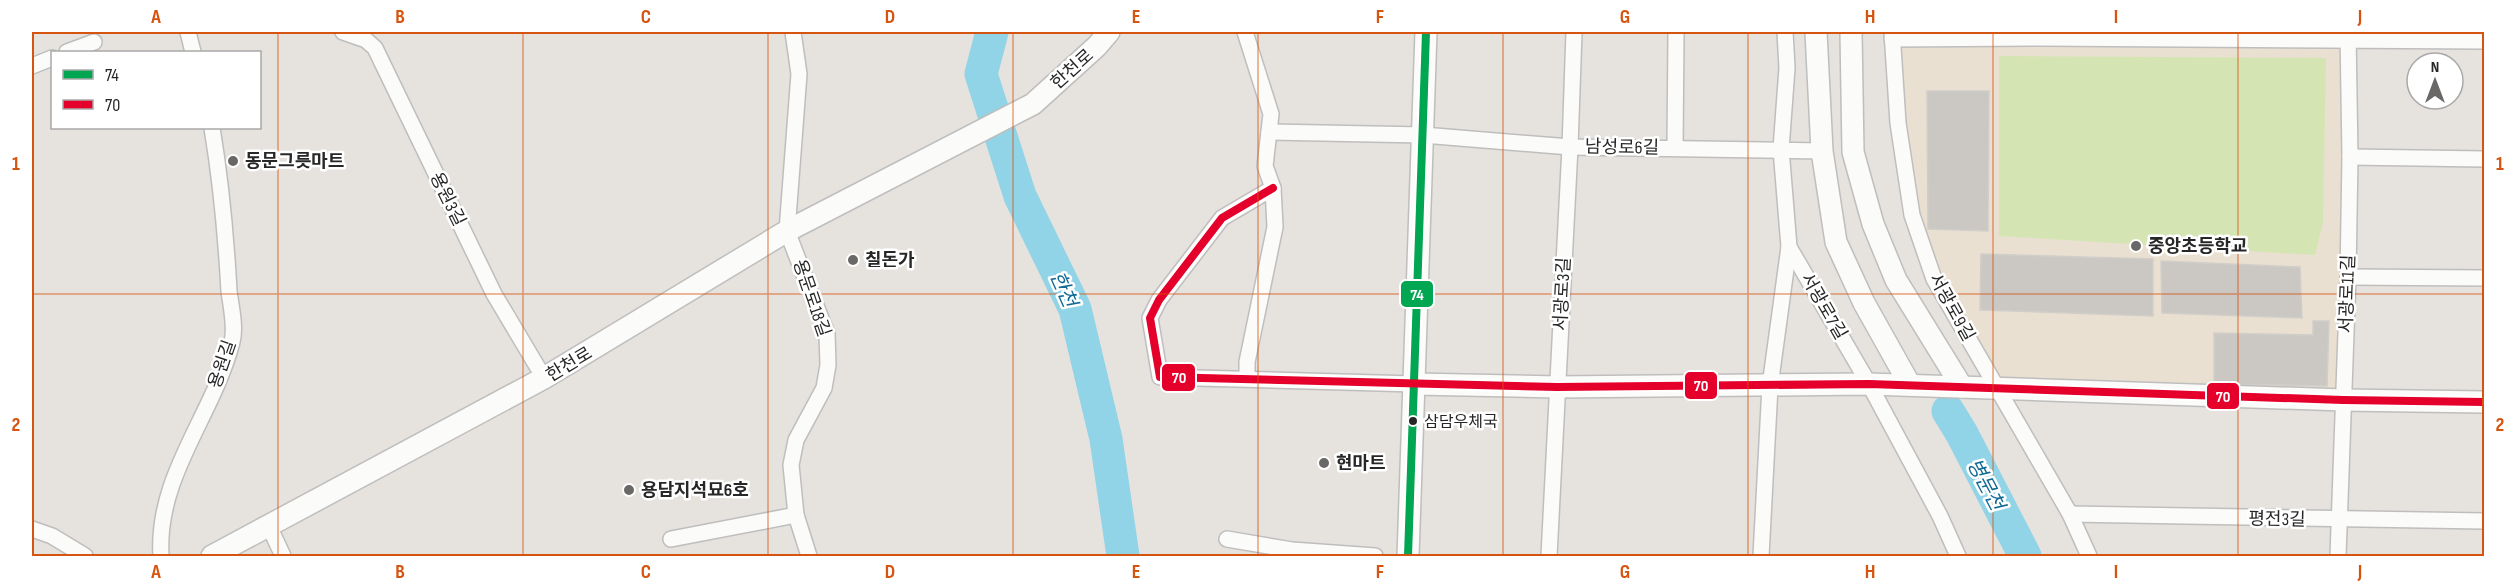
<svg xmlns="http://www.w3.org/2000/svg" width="2516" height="588" viewBox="0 0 2516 588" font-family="'Sofia Sans Condensed','Noto Sans KR',sans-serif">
<rect width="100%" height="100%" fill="#e6e2dd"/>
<polygon fill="#e9e0d1" points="1892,39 2348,40 2343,400 1999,388 1934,279 1913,215"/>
<polygon fill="#d4e5b3" points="1999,56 2326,58 2323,223 2315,255 1999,236"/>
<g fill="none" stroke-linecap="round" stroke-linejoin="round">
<g stroke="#91d3e7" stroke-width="33">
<polyline points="992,32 981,74 1020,196 1075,309 1106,439 1123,556"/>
<polyline points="1948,411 1962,434 2025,556"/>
</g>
</g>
<g fill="#cbc8c4" stroke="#d1cec9" stroke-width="1.5">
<polygon points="1927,91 1989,91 1988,231 1928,229"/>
<polygon points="1981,254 2153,259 2153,316 1980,310"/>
<polygon points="2161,261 2300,267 2302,318 2162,313"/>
<polygon points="2313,321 2329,321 2327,386 2214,384 2214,333 2313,335"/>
</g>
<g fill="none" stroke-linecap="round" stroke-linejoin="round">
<defs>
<g id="street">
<polyline points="188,32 193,52"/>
<polyline points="343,32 366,40 375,48 494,294 544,378"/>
<polyline points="793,32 799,74 787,231 827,334 828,365 824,388 796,440 791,465 796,515 809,556"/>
<polyline points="1245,32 1271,114 1265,166 1273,188 1275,227 1247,362 1247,378"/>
<polyline points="1785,32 1787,68 1781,149 1789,247 1869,384 1940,516 1958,556"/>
<polyline points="1892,32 1898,123 1912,215 1934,279 2070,514 2089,556"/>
<polyline points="1892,39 2041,38 2484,41"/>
<polyline points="67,52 94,42"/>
<polyline points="32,66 52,58"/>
<polyline points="1269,132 1423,135 1570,147 1822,151"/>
<polyline points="1675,148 1676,32"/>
<polyline points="2350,157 2484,159"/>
<polyline points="1273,188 1222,218 1159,300 1150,318 1160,377 1415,384"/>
<polyline points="2348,277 2484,278"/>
<polyline points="2070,514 2484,521"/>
<polyline points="269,526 283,556"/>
<polyline points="32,529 52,536 85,556"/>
<polyline points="671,539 796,515"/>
<polyline points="1227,539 1292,550 1375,556"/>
<path d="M161,556c-5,-80 52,-140 71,-214 4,-15 -1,-35 -3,-51 -3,-55 -8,-109 -17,-163"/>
<polyline points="1549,556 1570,147 1574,32"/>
<polyline points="1761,556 1770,386 1789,247"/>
<polyline points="2338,556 2348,277 2350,157 2348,32"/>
</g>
<g id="secondary">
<polyline points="1816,32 1822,151 1836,242 1864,303 1910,385"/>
<polyline points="1851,32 1853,152 1873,224 1896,280 1962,387"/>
<polyline points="1415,384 1557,387 1869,384 2343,400 2484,402"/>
<polyline points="212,556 544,378 787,231 1033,104 1097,46 1109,32"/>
<polyline points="1408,556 1426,32"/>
</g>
</defs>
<use href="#street" stroke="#bfbebe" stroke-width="18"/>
<use href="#secondary" stroke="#bfbebe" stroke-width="24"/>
<use href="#street" stroke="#fbfbfa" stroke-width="15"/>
<use href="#secondary" stroke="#fbfbfa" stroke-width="21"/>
<defs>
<polyline id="bus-1" points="1408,556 1426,32"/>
<polyline id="bus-2" points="1273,188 1222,218 1159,300 1150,318 1160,377 1557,387 1869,384 2343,400 2484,402"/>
</defs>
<use href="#bus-1" stroke="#fff" stroke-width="12"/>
<use href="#bus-2" stroke="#fff" stroke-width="12"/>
<use href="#bus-1" stroke="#00a651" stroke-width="8"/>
<use href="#bus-2" stroke="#e4002b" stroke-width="8"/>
</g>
<path fill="none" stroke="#d5540f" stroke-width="1.5" stroke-opacity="0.55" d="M278,32v524M523,32v524M768,32v524M1013,32v524M1258,32v524M1503,32v524M1748,32v524M1993,32v524M2238,32v524M32,294h2452"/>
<g fill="#6a6867" stroke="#fff" stroke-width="2">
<circle cx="233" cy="161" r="6"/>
<circle cx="2136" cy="246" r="6"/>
<circle cx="853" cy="260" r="6"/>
<circle cx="1324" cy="463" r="6"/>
<circle cx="629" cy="490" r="6"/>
</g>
<circle fill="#272727" stroke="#fff" stroke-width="2" cx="1413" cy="421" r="5"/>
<g text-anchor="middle" stroke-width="5" stroke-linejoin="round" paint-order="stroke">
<g font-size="16" fill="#272727" stroke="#fff" text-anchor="start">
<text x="1424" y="427">삼담우체국</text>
</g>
<g font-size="18" fill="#272727" stroke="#fff">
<text transform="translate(1072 69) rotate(-42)" y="6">한천로</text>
<text transform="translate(1622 147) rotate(1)" y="6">남성로6길</text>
<text transform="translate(448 199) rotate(64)" y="6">용원3길</text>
<text transform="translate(1562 294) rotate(-87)" y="6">서광로3길</text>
<text transform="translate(2347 294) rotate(-88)" y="6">서광로11길</text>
<text transform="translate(812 298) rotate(71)" y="6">용문로18길</text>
<text transform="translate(1824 306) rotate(60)" y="6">서광로7길</text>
<text transform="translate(1952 307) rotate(61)" y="6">서광로9길</text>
<text transform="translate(222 364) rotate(-71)" y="6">용원길</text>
<text transform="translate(569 364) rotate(-31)" y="6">한천로</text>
<text transform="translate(2277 519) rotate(1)" y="6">평전3길</text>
</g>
<g font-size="18" font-weight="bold" fill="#272727" stroke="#fff" text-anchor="start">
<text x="245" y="167">동문그릇마트</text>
<text x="2148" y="252">중앙초등학교</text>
<text x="865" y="266">칠돈가</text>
<text x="1336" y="469">현마트</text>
<text x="641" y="496">용담지석묘6호</text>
</g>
<g font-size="20" font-style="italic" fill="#106a93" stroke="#fff">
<text transform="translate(1064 289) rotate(66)" y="7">한천</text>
<text transform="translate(1986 484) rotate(62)" y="7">병문천</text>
</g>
</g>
<g stroke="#fff" stroke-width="2">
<rect x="1400" y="280" width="34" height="28" rx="6" fill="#00a651"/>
<rect x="1161" y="363" width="35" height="29" rx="6" fill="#e4002b"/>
<rect x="1684" y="371" width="34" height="29" rx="6" fill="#e4002b"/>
<rect x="2206" y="382" width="34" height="28" rx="6" fill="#e4002b"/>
</g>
<g font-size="16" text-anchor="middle" font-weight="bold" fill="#fff">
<text x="1417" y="300">74</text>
<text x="1179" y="383">70</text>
<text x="1701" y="391">70</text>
<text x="2223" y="402">70</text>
</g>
<rect width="2516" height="588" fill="none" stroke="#ffffff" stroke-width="66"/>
<rect x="51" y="51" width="210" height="78" fill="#ffffff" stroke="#a9a9a9" stroke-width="1.5"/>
<rect x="63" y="70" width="30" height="9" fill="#00a651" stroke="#a9a9a9" stroke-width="1.5"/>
<text x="105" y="81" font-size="18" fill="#272727">74</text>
<rect x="63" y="100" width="30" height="9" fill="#e4002b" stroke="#a9a9a9" stroke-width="1.5"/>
<text x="105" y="111" font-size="18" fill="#272727">70</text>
<g transform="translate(2435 81)"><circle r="28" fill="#ffffff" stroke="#a9a9a9" stroke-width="1.5"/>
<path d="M0-4.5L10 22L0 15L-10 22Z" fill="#6a6867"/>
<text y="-9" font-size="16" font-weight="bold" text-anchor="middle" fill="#272727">N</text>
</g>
<rect x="33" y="33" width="2450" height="522" fill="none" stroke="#d5540f" stroke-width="2"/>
<g font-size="20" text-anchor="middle" font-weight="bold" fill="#d5540f">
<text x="156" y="23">A</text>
<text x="400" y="23">B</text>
<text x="646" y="23">C</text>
<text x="890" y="23">D</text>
<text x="1136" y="23">E</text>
<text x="1380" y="23">F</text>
<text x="1625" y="23">G</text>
<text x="1870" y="23">H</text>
<text x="2116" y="23">I</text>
<text x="2360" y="23">J</text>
<text x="16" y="170">1</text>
<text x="2500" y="170">1</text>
<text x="16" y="431">2</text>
<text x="2500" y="431">2</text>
<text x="156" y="578">A</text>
<text x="400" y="578">B</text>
<text x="646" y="578">C</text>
<text x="890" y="578">D</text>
<text x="1136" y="578">E</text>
<text x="1380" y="578">F</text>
<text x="1625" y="578">G</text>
<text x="1870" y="578">H</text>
<text x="2116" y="578">I</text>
<text x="2360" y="578">J</text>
</g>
</svg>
